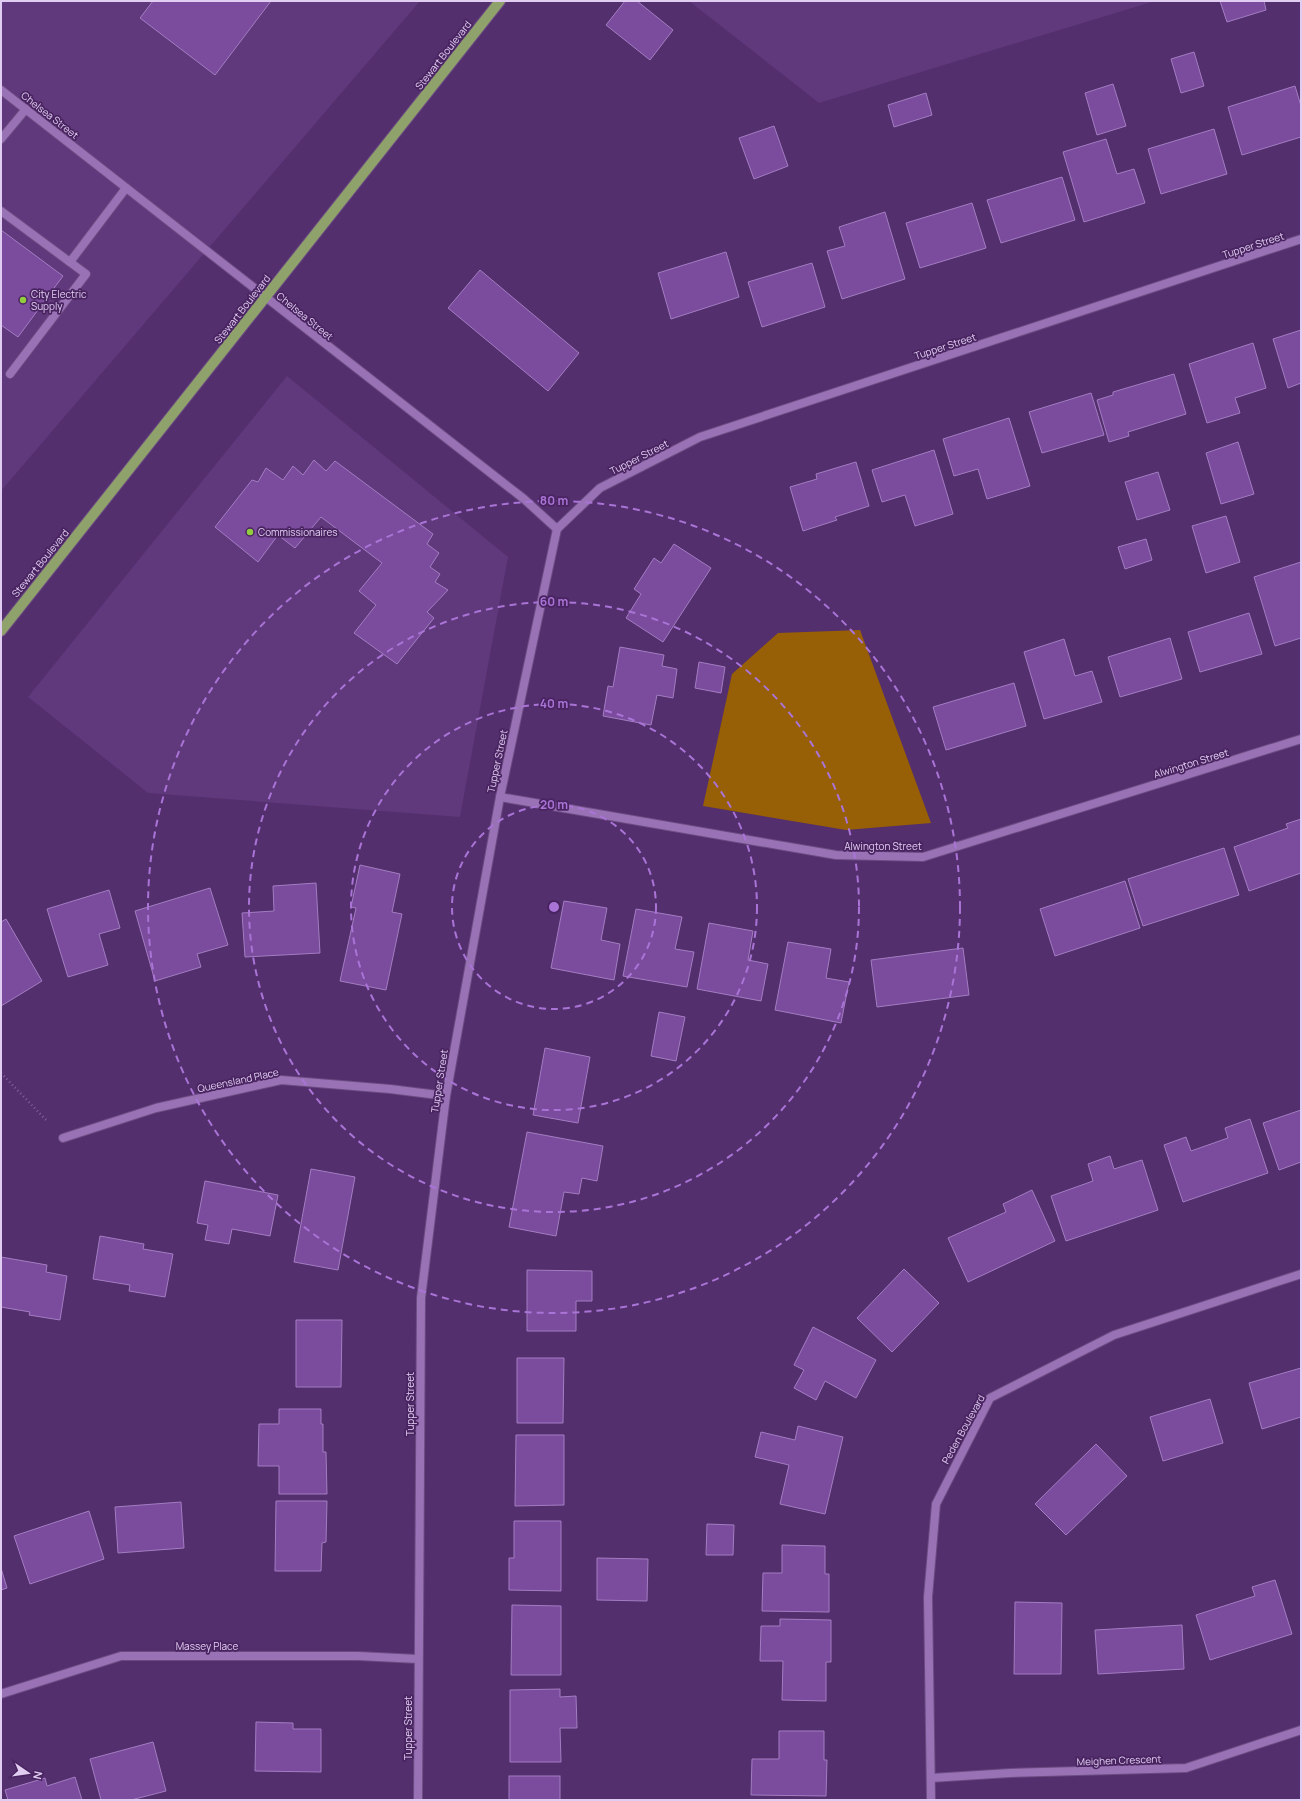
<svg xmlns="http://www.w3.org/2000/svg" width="1302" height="1801" viewBox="0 0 1302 1801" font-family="Manrope,sans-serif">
<rect width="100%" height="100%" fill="#532f6d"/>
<g fill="#60387c">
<polygon points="1,1 420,1 1,491"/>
<polygon points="689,1 1155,1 819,103"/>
<polygon points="287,376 508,557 460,817 148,793 28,697"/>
</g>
<polygon fill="#975f06" points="860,630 931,823 846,830 703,806 732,674 778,633"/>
<g fill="#7b4b9d" stroke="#a37dc2">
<polygon points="153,1 271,1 215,75 140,18"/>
<polygon points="625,1 637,1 673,30 650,60 606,25"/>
<polygon points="1220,1 1264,1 1266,10 1227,22"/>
<polygon points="1194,52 1204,86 1181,93 1171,59"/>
<polygon points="1113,84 1126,126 1097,135 1085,93"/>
<polygon points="1295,86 1301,106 1301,137 1242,155 1228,107"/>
<polygon points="926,93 932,115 894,127 888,105"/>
<polygon points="774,126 788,166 754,179 739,138"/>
<polygon points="1214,129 1227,174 1161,194 1148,149"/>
<polygon points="1106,139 1117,174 1134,169 1145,203 1084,222 1063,152"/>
<polygon points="1062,177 1075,220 1001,243 987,200"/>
<polygon points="972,203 986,248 920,268 906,223"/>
<polygon points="885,212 905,279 842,299 827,251 845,246 839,227"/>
<polygon points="1,230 63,276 18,337 1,325"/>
<polygon points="726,252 739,297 671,319 658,273"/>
<polygon points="812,263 825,307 762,327 748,282"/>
<polygon points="480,270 579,353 548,391 448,308"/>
<polygon points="1301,330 1301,383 1288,388 1273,339"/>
<polygon points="1253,343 1266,388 1235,398 1240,413 1207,423 1189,364"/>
<polygon points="1174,374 1186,414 1128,432 1129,436 1109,442 1097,400 1113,395 1113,392"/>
<polygon points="1091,393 1104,435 1042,453 1029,412"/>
<polygon points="1009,418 1030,486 987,499 978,469 954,476 943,439"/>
<polygon points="1238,442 1254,494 1221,504 1206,453"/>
<polygon points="934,450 953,514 915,526 905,495 882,502 872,470"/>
<polygon points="314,460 326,471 335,461 433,534 427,544 439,553 430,567 440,574 435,582 448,590 427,612 434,618 397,664 354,633 376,605 359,591 382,563 321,517 295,548 278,535 258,562 215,527 252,480 258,482 266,468 283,480 293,466 303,475"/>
<polygon points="856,462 869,506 835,517 837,520 803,531 790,487 817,479 816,474"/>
<polygon points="1158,472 1170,510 1137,520 1125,482"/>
<polygon points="1226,516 1240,562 1206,573 1192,526"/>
<polygon points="1146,539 1152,560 1125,569 1118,547"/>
<polygon points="674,544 711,568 663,642 626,618 641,594 634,589 654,558 661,563"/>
<polygon points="1301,562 1301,638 1275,646 1254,577"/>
<polygon points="1249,613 1262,654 1200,672 1188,632"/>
<polygon points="1170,638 1182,679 1120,697 1108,657"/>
<polygon points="1064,639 1075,676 1092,671 1102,702 1044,719 1024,652"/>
<polygon points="620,647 664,655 662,666 677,669 673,698 657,695 651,725 603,716 608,686 613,687"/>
<polygon points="699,662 725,667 721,693 695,688"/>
<polygon points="1014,683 1026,726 946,750 933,707"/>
<polygon points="1301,819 1301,873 1249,891 1234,847 1288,828 1286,824"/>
<polygon points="1224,848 1239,895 1143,926 1128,879"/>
<polygon points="360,865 400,874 392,912 402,914 386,990 340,981 356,908 351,907"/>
<polygon points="1125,881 1140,928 1055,956 1040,909"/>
<polygon points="316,883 320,953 245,957 242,913 274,911 273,886"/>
<polygon points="210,888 228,945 197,954 201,967 155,981 135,911"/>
<polygon points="109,890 120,928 99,934 108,965 68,977 47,909"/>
<polygon points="564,901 607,908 601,940 620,944 614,980 551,968"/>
<polygon points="636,909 682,917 675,949 694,952 687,987 623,976"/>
<polygon points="6,919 42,981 1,1006 1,922"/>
<polygon points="709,923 753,931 748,960 768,964 761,1001 697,989"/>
<polygon points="788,942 831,949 826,978 849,982 841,1023 775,1010"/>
<polygon points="963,948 969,995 877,1007 871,960"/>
<polygon points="659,1012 685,1017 676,1061 651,1056"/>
<polygon points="545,1048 590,1057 578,1123 533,1115"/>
<polygon points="1301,1110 1301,1162 1279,1170 1263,1123"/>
<polygon points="1250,1119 1268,1173 1183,1202 1164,1145 1186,1137 1191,1151 1228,1138 1225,1128"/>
<polygon points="527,1132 603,1146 597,1181 582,1178 579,1194 564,1192 556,1236 509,1227"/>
<polygon points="1110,1156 1114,1169 1142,1160 1158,1210 1066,1241 1051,1196 1093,1181 1088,1164"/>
<polygon points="311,1169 355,1177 338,1270 294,1262"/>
<polygon points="205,1181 278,1195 270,1236 232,1229 229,1244 205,1240 208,1225 197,1223"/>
<polygon points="1032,1190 1055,1241 968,1282 948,1238 1006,1212 1003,1204"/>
<polygon points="100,1236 144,1244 143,1249 173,1254 165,1297 129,1291 130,1285 93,1279"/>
<polygon points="1,1257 47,1265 46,1272 67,1276 60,1320 29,1315 30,1312 1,1307"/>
<polygon points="904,1269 939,1303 892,1352 857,1318"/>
<polygon points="527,1270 592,1271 592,1301 576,1301 576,1331 527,1331"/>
<polygon points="296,1320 342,1320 341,1387 296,1387"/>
<polygon points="813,1327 876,1360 856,1398 825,1381 816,1400 794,1388 804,1370 794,1365"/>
<polygon points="517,1358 564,1358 563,1423 517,1423"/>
<polygon points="1301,1368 1301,1417 1262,1429 1249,1383"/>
<polygon points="1210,1399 1223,1443 1163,1461 1150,1417"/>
<polygon points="279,1409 321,1409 321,1424 323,1424 323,1452 326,1452 327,1494 279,1494 279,1466 258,1466 259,1424 279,1424"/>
<polygon points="798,1426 843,1437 825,1514 780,1504 789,1465 755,1457 761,1432 795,1440"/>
<polygon points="516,1435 564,1435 564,1505 515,1506"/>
<polygon points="1096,1444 1127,1476 1066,1535 1035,1504"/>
<polygon points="276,1501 327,1501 326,1542 322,1543 321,1571 275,1571"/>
<polygon points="181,1502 184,1548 118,1553 115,1507"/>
<polygon points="89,1511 104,1559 30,1584 14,1536"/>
<polygon points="514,1521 561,1521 561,1591 509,1590 509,1558 514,1558"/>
<polygon points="707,1524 734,1525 733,1555 706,1555"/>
<polygon points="782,1545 825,1546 825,1574 829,1574 829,1612 762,1611 763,1573 782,1573"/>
<polygon points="597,1558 648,1559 647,1601 597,1600"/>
<polygon points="1,1568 7,1588 1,1590"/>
<polygon points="1275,1580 1292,1634 1210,1660 1196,1615 1255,1596 1252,1587"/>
<polygon points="1015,1602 1062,1603 1061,1674 1014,1674"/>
<polygon points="512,1605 561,1606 561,1675 511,1675"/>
<polygon points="780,1619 831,1620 831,1662 826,1662 826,1701 782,1700 783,1661 760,1661 761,1626 780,1626"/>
<polygon points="1182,1625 1184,1669 1098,1674 1095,1630"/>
<polygon points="560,1689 560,1697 576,1696 577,1728 560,1728 561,1762 510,1762 510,1690"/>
<polygon points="256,1722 293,1723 293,1729 321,1729 321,1772 255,1771"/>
<polygon points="779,1731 824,1731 824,1760 827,1760 826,1796 751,1795 752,1759 779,1759"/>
<polygon points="153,1742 166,1791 131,1800 101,1800 90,1759"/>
<rect x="509" y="1776" width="51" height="24"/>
<polygon points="75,1777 82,1800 8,1800 5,1790 45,1778 47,1786"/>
</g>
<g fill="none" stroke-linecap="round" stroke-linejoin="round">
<defs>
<g id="service">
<polyline points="1,139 26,109"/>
<polyline points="1,211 86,274 10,374"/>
<polyline points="70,262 126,188"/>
</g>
<g id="minor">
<polyline points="1,90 524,499 557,529"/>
<polyline points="500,797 836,855 923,857 1301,739"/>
<polyline points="63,1138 156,1108 281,1080 390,1089 446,1096"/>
<polyline points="1,1694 121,1656 358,1656 418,1659"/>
<polyline points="931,1778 1010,1773 1186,1768 1301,1730"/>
<polyline points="418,1800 421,1298 446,1096 500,797 557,529 600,488 700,437 1301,239"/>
<polyline points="931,1800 928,1597 936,1504 990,1398 1114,1335 1301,1274"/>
</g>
<polyline id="primary" points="1,631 500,1"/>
</defs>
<use href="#service" stroke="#6b4b81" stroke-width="10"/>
<use href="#minor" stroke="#6b4b81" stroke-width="10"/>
<use href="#primary" stroke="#6b4b81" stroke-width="12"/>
<polyline stroke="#806197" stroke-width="2.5" stroke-dasharray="1 3" stroke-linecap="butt" points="1,1073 48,1122"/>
<use href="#service" stroke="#9972b6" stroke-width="8"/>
<use href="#minor" stroke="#9972b6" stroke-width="8"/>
<use href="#primary" stroke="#8fa26b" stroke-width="10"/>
</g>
<g fill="none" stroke="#a974d6" stroke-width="2" stroke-dasharray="7 5">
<circle cx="554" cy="907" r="102"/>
<circle cx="554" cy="907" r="203"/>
<circle cx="554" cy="907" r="305"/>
<circle cx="554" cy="907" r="406"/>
</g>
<g fill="#92cd3f" stroke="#492461" stroke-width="1.5">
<circle cx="23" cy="300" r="4"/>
<circle cx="250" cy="532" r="4"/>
</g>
<g text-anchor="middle" stroke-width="3.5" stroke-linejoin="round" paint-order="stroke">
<g font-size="10" fill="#e1cdf2" stroke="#492461">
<text transform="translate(443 55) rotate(-52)" y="4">Stewart Boulevard</text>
<text transform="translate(50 115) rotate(38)" y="4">Chelsea Street</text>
<text transform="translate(1253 245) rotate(-18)" y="4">Tupper Street</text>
<text transform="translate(242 309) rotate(-52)" y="4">Stewart Boulevard</text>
<text transform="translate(305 316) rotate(39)" y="4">Chelsea Street</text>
<text transform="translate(945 346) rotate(-18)" y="4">Tupper Street</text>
<text transform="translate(639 457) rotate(-27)" y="4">Tupper Street</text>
<text transform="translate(40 563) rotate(-51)" y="4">Stewart Boulevard</text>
<text transform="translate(497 761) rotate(-78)" y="4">Tupper Street</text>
<text transform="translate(1191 763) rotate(-17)" y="4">Alwington Street</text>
<text x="883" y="850">Alwington Street</text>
<text transform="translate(238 1080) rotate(-12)" y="4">Queensland Place</text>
<text transform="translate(439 1081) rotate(-81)" y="4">Tupper Street</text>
<text transform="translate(410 1404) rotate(-90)" y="4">Tupper Street</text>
<text transform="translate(963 1429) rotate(-61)" y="4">Peden Boulevard</text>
<text x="207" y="1650">Massey Place</text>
<text transform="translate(408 1728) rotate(-90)" y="4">Tupper Street</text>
<text transform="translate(1119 1760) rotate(-2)" y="4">Meighen Crescent</text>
</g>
<g font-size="10" fill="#e1cdf2" stroke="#492461" text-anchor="start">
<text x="31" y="298">City Electric<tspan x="31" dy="12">Supply</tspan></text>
<text x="258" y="536">Commissionaires</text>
</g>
</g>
<circle cx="554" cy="907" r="6" fill="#a974d6" stroke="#492461" stroke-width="2"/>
<g font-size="12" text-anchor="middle" font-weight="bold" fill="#a974d6" stroke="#492461" stroke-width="3.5" stroke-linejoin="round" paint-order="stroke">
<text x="554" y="505">80 m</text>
<text x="554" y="606">60 m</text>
<text x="554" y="708">40 m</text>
<text x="554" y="809">20 m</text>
</g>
<rect width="1302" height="1801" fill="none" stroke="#e1cdf2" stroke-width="4"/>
<g transform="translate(28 1773) rotate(103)" stroke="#492461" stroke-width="3" paint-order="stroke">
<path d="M0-3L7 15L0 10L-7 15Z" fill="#e1cdf2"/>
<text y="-6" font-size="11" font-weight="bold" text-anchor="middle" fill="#e1cdf2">N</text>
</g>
</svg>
